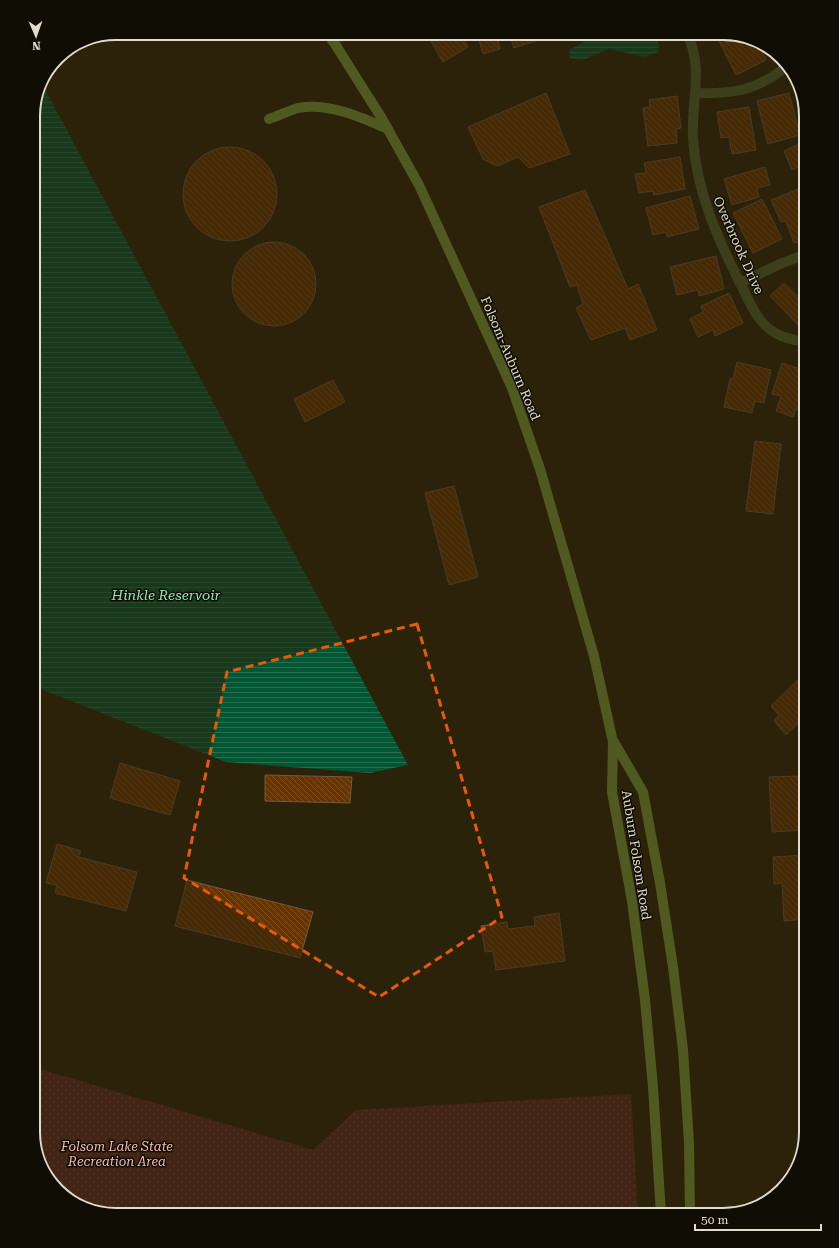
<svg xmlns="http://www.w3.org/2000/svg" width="839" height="1248" viewBox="0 0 839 1248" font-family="'Roboto Serif',serif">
<defs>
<pattern id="park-dots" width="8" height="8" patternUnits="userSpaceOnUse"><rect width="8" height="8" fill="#5f2826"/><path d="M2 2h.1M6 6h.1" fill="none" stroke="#764744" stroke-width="1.8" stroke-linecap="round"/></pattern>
<pattern id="water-rules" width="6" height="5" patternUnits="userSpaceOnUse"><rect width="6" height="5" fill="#015633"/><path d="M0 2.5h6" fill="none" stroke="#266e4f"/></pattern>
<pattern id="building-back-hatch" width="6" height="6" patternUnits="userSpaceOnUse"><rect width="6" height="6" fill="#673400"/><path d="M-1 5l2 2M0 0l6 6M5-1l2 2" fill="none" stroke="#7c5124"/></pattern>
</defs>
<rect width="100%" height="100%" fill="#2b2309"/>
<polygon fill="url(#park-dots)" points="33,1067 313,1150 356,1110 631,1094 638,1215 111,1215 70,1201 44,1173 33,1132"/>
<g fill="url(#water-rules)">
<polygon points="601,33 652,33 659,44 659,52 644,57 609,49 583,60 570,58 569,50"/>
<polygon points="41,82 408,765 370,773 226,762 33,686 33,111"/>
</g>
<g fill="url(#building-back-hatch)" stroke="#715947">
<polygon points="426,33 460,33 468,47 443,62"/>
<polygon points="477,33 501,33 502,35 497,37 500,49 483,54"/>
<polygon points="509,33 542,33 544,38 514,48"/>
<polygon points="723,33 747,39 749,43 753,41 757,42 766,60 736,75 717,37"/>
<polygon points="797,82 806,116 806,121 804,122"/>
<polygon points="546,93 570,154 529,168 518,157 497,166 483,159 468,127"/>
<polygon points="789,93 800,135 768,144 757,101"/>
<polygon points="677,96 681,128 676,129 677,143 648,146 643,108 650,107 649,100"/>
<polygon points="749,107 756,150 732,154 729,137 721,138 717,112"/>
<polygon points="806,141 806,166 805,164 792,170 784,151"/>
<circle cx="230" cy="194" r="47"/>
<polygon points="680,157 685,189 654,195 653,191 639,193 635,174 646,173 644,163"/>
<polygon points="765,167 770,185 757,188 759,197 732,205 724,179"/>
<polygon points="806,186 806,239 794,243 786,221 781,222 771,200"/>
<polygon points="585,190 628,289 638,284 657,330 630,340 625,328 591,340 576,308 583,304 577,285 570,287 539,207"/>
<polygon points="690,196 699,229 667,237 666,232 653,235 646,208"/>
<polygon points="762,199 782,239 753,253 733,213"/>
<circle cx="274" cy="284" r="42"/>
<polygon points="716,256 724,289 699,296 698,290 677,295 670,267"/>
<polygon points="784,283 806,305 806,326 802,329 770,296"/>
<polygon points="729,293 743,323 715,336 713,330 698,337 690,319 703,312 701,306"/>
<polygon points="737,362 771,370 764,403 755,401 752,413 724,407 730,379 733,379"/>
<polygon points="782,363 806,371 806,403 803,412 796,409 793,417 776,411 781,396 772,394"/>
<polygon points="333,380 345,402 305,422 294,399"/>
<polygon points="755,441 781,444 773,514 746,511"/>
<polygon points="454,486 478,577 449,585 425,493"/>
<polygon points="806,672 806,716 786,735 774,721 779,715 771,706"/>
<polygon points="120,763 180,781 170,815 110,798"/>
<polygon points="265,775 352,777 350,803 265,801"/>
<polygon points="799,776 802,817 806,817 806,830 772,832 769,777"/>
<polygon points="57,844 81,851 78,857 137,872 126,911 55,893 57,885 46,883"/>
<polygon points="806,855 806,876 802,877 802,889 806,888 806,919 784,921 782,883 774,884 773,857"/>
<polygon points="187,880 313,912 300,958 175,926"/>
<polygon points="559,913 565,961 496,970 493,951 485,952 481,926 507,922 508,929 535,926 534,917"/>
</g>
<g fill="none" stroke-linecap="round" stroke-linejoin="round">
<g stroke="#516034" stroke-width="10">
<path d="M687,33c17,36 4,67 6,105 3,51 23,97 46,143 9,17 16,38 33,50 10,7 22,9 34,11"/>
<polyline points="332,41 349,33"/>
<path d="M696,93c37,1 61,-2 91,-27"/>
<polyline points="740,283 780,264 806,254"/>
</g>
<g stroke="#7d9b3a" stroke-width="10">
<polyline points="328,33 381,117 419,185 512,388 540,469 594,656 613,742 612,792 632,901 645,1000 653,1087 661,1215"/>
<path d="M269,119c9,-3 19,-8 29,-11 29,-6 63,9 90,21"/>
<polyline points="614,742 643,792 660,883 673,967 683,1050 689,1143 690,1215"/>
</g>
</g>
<path d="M0 0H839V1248H0ZM417,624l85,293 -123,80 -195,-119 43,-206z" fill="#2b2309" fill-opacity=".55" fill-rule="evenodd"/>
<path fill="none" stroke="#e8590c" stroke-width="3" stroke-dasharray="8 5" stroke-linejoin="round" d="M417,624l85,293 -123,80 -195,-119 43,-206z"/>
<g text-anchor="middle" stroke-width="3" stroke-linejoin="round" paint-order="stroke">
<g font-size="13" fill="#e0dbcc" stroke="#100d04">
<text transform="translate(739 245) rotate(66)" y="5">Overbrook Drive</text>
<text transform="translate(511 358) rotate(67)" y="5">Folsom-Auburn Road</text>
<text transform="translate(637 855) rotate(81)" y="5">Auburn Folsom Road</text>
</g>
<g font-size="13" font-style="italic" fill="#f7b8b3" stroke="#100d04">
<text x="117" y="1151">Folsom Lake State<tspan x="117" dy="15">Recreation Area</tspan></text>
</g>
<g font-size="14" font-style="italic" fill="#88ebb3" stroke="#100d04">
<text x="166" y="600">Hinkle Reservoir</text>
</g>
</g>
<path d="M0 0H839V1248H0ZM116 40H723A76 76 0 0 1 799 116V1132A76 76 0 0 1 723 1208H116A76 76 0 0 1 40 1132V116A76 76 0 0 1 116 40Z" fill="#100d04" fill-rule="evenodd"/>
<path fill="none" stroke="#e0dbcc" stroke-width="2" d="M116 40H723A76 76 0 0 1 799 116V1132A76 76 0 0 1 723 1208H116A76 76 0 0 1 40 1132V116A76 76 0 0 1 116 40Z"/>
<g transform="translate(36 36) rotate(178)" stroke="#100d04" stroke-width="3" paint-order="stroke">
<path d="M0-3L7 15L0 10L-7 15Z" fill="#e0dbcc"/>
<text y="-6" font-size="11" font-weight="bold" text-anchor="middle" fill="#e0dbcc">N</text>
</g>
<path d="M695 1224v6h126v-6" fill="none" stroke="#e0dbcc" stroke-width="2"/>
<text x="701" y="1224" font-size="12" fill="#e0dbcc" stroke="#100d04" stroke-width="3" paint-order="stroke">50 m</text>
</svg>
